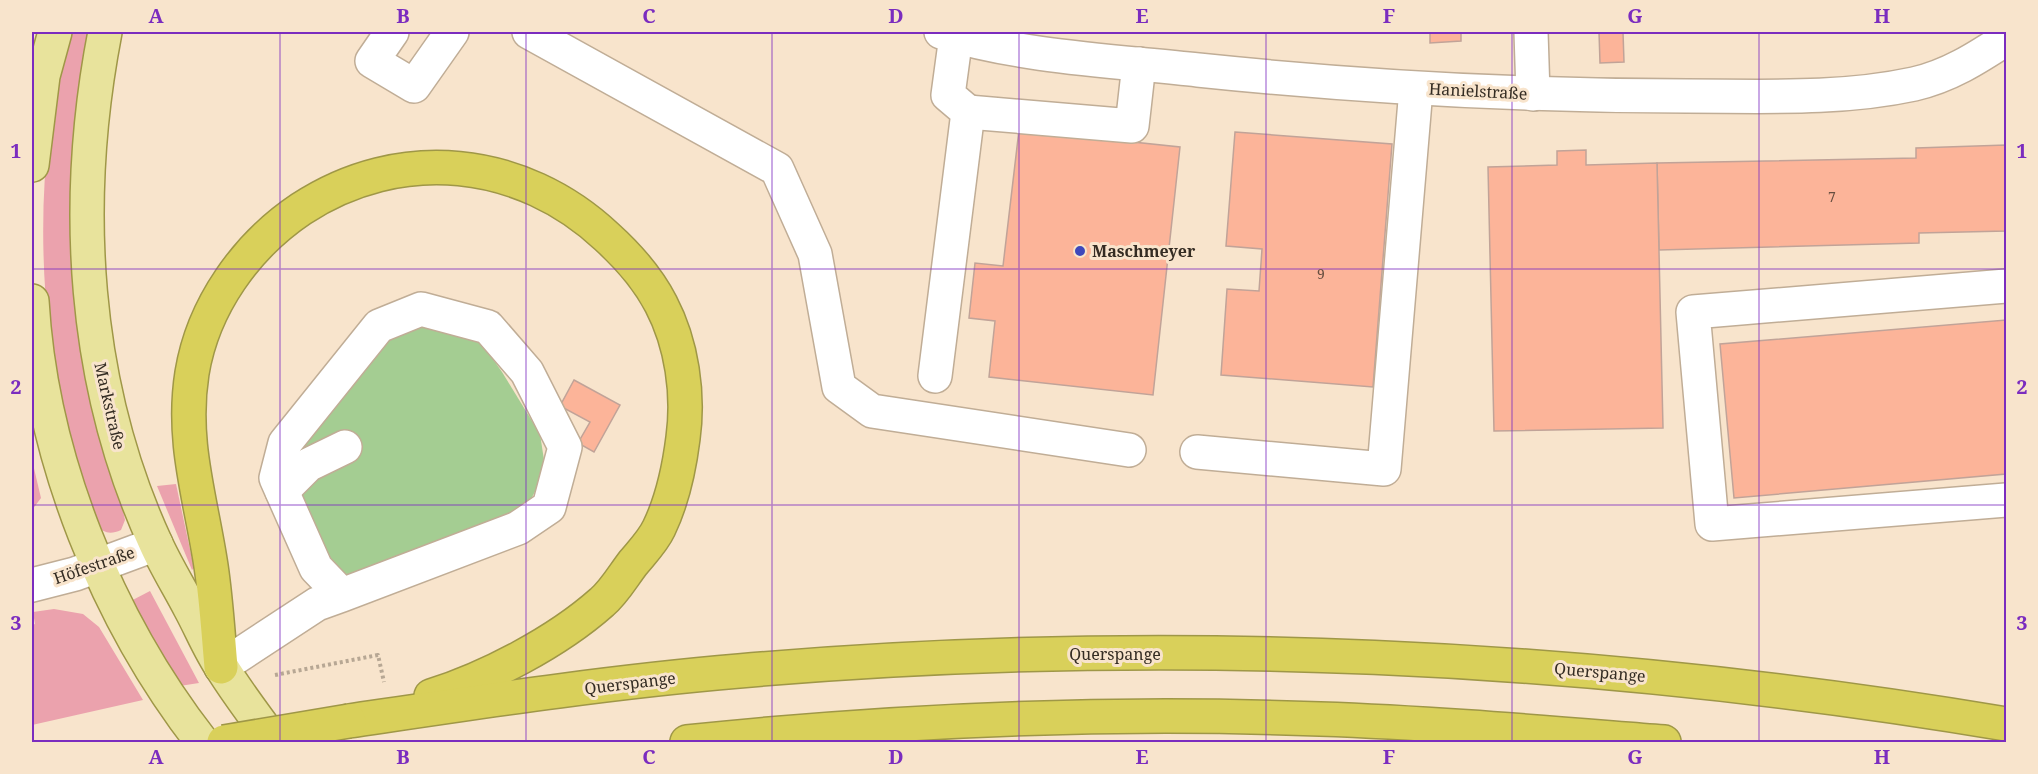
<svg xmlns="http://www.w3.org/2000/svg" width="2038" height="774" viewBox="0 0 2038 774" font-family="'Noto Serif',serif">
<rect width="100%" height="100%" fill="#f8e4cc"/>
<g fill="#eba2ad">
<path d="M69,32h24l-5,19 30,436 7,33 -4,10c-11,5 -17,3 -25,-5 -12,-37 -28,-75 -35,-113 -24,-125 -26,-258 8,-380z"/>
<polygon points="32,460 41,498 32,510"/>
<polygon points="176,484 194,568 192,570 157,486"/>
<polygon points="150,591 199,683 173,687 125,604"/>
<polygon points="54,609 83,614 99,627 143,700 32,725 32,625 35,624 33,612"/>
</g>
<polygon fill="#a4cd92" points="432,321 479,339 502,372 540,434 544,460 541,480 529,503 507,521 348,575 329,562 300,504 297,448 378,345 403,328"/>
<g fill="#fcb499" stroke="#c1a398" stroke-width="1.5">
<polygon points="1430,32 1461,32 1461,41 1430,43"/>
<polygon points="1599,32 1623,32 1624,62 1600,63"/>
<polygon points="1019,130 1180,147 1153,395 989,377 995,321 969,318 975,263 1003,266"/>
<polygon points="1235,132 1392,144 1373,387 1221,375 1227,289 1259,291 1262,249 1226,246"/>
<polygon points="2006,145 2006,231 1919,233 1919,243 1659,250 1657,163 1916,158 1916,148"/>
<polygon points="1586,150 1586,165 1657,163 1663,428 1494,431 1488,167 1557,165 1557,151"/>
<polygon points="2006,320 2006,474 1734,498 1720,344"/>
<polygon points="574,380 620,405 594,452 578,443 590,422 560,406"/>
</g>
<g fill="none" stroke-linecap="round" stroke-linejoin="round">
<defs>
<g id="minor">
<polyline points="392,32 372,61 414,86 452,32"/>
<polyline points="529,32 777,169 815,254 839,387 872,411 1129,450"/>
<path d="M941,32c80,25 174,29 257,38 163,17 325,26 489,26 75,0 153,4 227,-12 35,-8 63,-26 92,-45"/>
<polyline points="1531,32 1533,94"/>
<polyline points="968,112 1132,126 1139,64"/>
<polyline points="2006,286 1693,312 1712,524 2006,500"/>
<polyline points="935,376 968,112 948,95 956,36"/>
<polyline points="1197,452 1384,469 1416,89"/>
<polyline points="282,491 308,465 345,447"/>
<polyline points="32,585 75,574 156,544"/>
<polyline points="221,667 317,604 342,595 518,528 549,507 565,447 527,372 488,327 421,309 379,326 285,443 276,478 316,568 342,595"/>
</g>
<g id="major">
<path d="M105,32c-33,170 -23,352 51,512 10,22 23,43 34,64 11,20 19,41 32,60 16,26 35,50 52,74"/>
<polyline points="32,165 43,76 55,32"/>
<path d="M32,301c9,156 75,319 170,441"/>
</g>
<g id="highway">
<path d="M221,667c-3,-33 -5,-68 -10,-101 -10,-67 -30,-124 -19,-193 11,-67 54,-127 109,-164 99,-65 221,-52 306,28 21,19 41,42 54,67 21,40 28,90 22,134 -4,32 -10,61 -24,90 -6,13 -17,24 -26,35 -10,13 -19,29 -31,39 -45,40 -114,76 -171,94"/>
<path d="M349,721c129,-19 259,-39 390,-50 422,-37 850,-17 1267,53"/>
<path d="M687,742c209,-22 423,-31 633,-23 115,4 229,14 344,23"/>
</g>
</defs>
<use href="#minor" stroke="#c0ad96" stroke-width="36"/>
<use href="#major" stroke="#9f9747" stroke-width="36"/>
<use href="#highway" stroke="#9f9747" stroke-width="36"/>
<polyline stroke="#b7a794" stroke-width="4" stroke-dasharray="3 3" stroke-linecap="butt" points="275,675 378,655 384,682"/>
<use href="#minor" stroke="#fff" stroke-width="33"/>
<use href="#major" stroke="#e8e39c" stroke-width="33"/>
<use href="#highway" stroke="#d9d05a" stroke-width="33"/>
<defs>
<polyline id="highway-bridge" points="224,742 349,721"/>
</defs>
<use href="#highway-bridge" stroke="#9f9747" stroke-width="36" stroke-linecap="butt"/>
<use href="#highway-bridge" stroke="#d9d05a" stroke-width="33"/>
</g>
<path fill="none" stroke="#7b2cbf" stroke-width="1.5" stroke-opacity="0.55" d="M280,32v710M526,32v710M772,32v710M1019,32v710M1266,32v710M1512,32v710M1759,32v710M32,269h1974M32,505h1974"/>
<circle fill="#3f47bb" stroke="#f8e4cc" stroke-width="2" cx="1080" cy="251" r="6"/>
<g text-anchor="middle" stroke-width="6" stroke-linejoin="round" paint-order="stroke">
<g font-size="14" fill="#664e40">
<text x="1832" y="202">7</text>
<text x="1321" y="279">9</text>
</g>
<g font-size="16" fill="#342c23" stroke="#f8e4cc">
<text transform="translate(1478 91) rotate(3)" y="6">Hanielstraße</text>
<text transform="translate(110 406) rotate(77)" y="6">Markstraße</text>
<text transform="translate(94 565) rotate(-19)" y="6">Höfestraße</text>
<text x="1115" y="660">Querspange</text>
<text transform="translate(1600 672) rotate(5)" y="6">Querspange</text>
<text transform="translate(630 683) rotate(-7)" y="6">Querspange</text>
</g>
<g font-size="16" font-weight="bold" fill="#342c23" stroke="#f8e4cc" text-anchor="start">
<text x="1092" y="257">Maschmeyer</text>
</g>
</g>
<rect width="2038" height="774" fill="none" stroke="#f8e4cc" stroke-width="66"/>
<rect x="33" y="33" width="1972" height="708" fill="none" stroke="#7b2cbf" stroke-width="2"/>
<g font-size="20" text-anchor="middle" font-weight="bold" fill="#7b2cbf">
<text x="156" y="23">A</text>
<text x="403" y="23">B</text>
<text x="649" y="23">C</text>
<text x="896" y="23">D</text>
<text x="1142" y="23">E</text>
<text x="1389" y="23">F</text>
<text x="1635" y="23">G</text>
<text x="1882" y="23">H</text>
<text x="16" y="158">1</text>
<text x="2022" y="158">1</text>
<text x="16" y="394">2</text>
<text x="2022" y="394">2</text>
<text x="16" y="630">3</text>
<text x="2022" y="630">3</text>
<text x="156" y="764">A</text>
<text x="403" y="764">B</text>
<text x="649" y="764">C</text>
<text x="896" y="764">D</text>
<text x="1142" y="764">E</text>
<text x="1389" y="764">F</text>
<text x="1635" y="764">G</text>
<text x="1882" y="764">H</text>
</g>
</svg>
